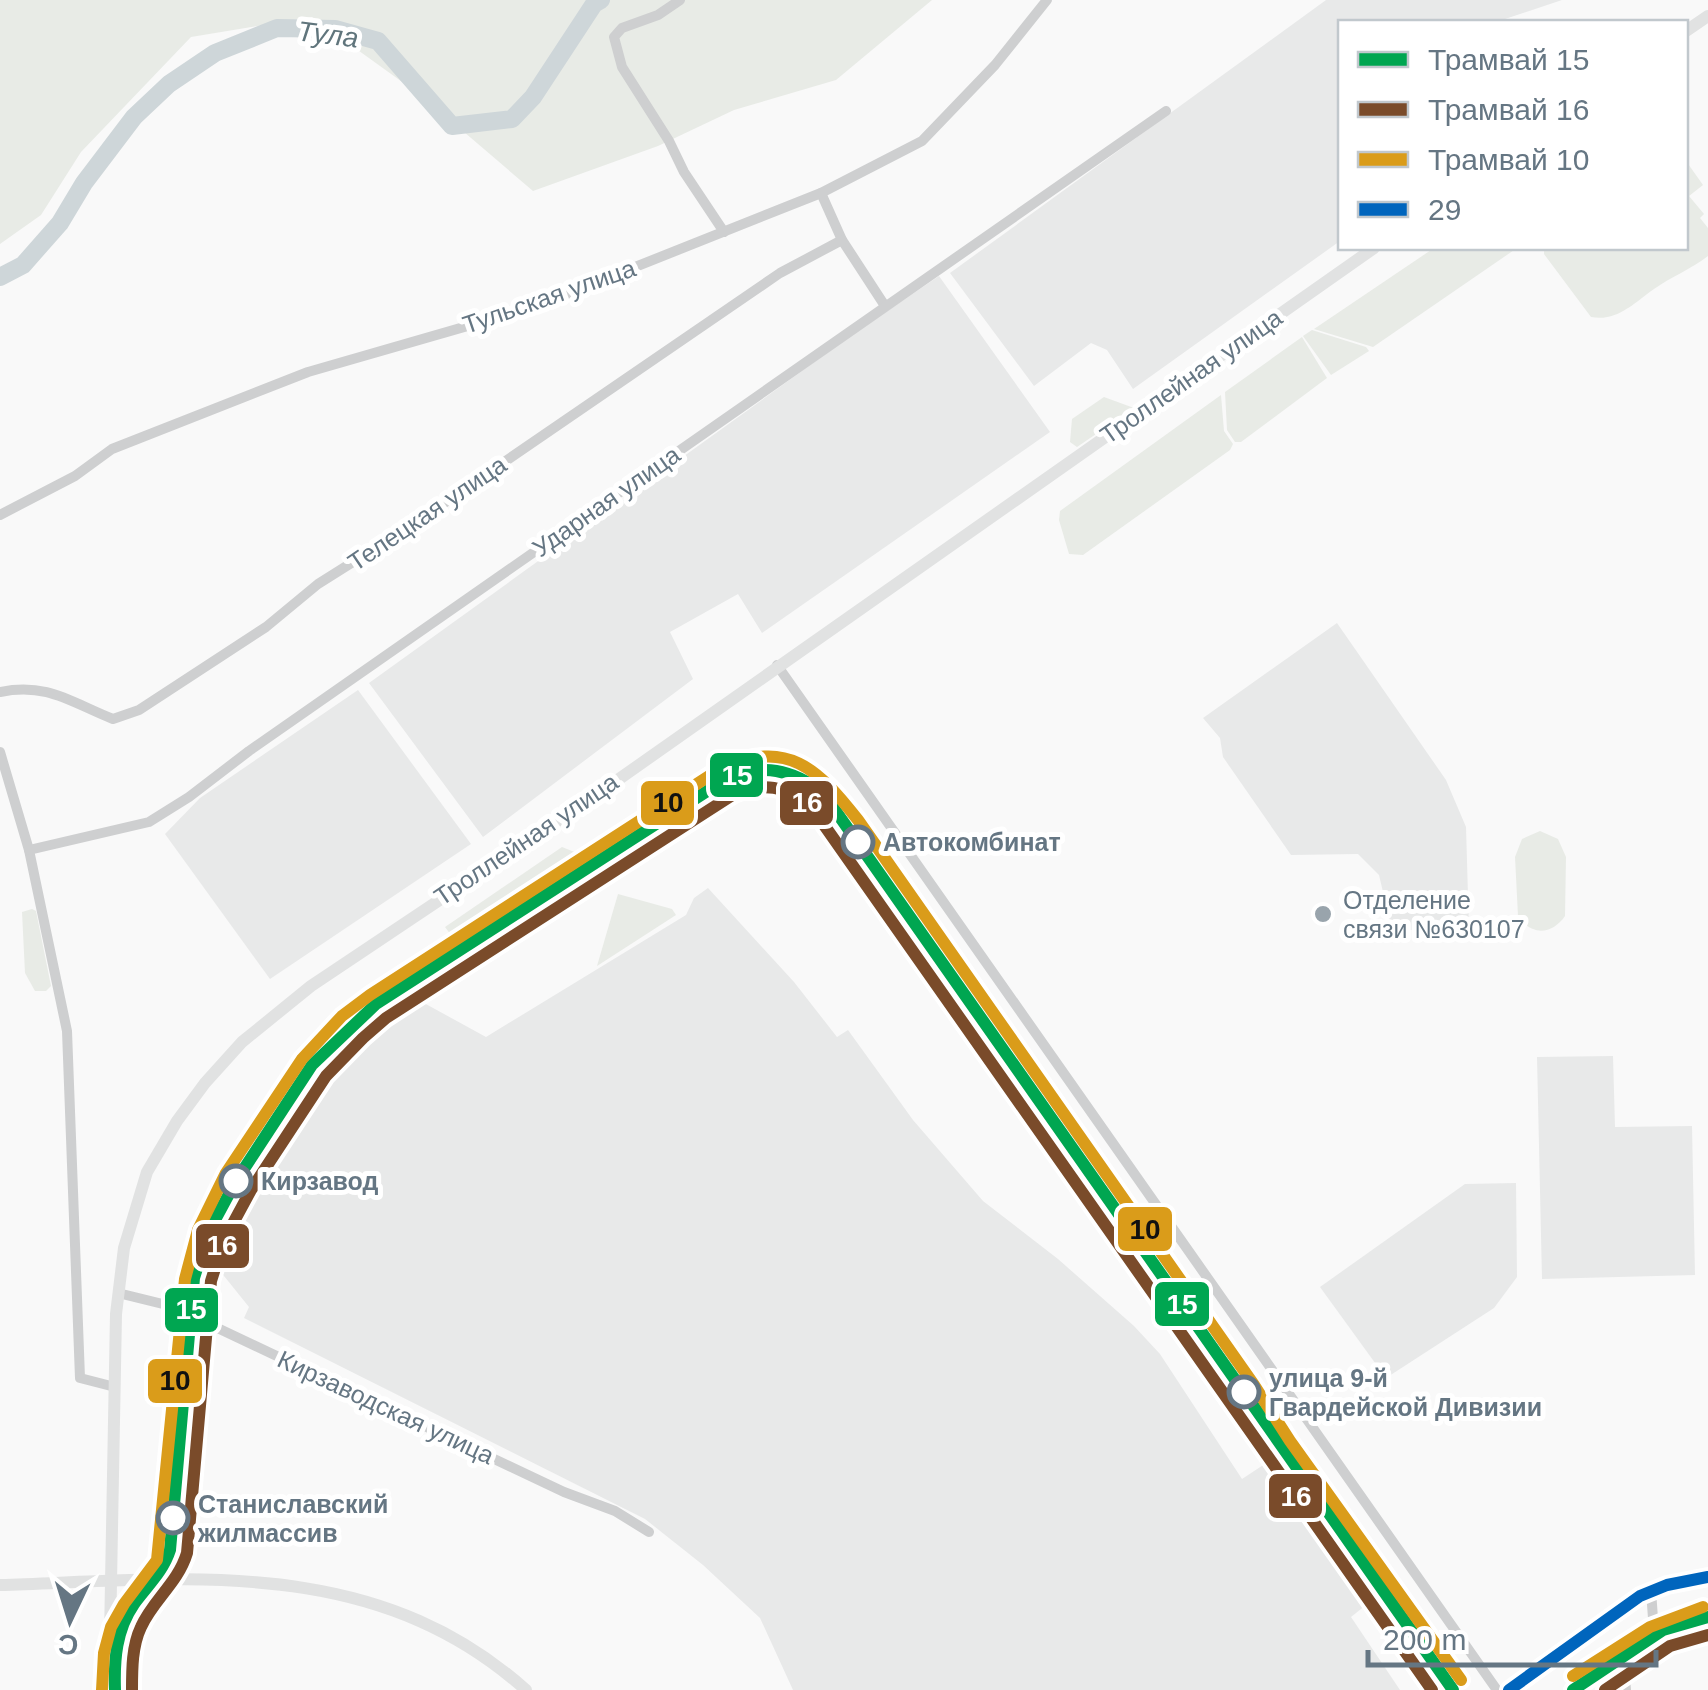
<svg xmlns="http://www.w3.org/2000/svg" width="1708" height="1690" viewBox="0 0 1708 1690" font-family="Arial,sans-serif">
<rect width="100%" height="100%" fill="#f9f9f9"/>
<g fill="#e8e9e9">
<polygon points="1326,0 1562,0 1496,22 1340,22 1340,241 1133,389 1107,350 1091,343 1034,386 950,273"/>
<polygon points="939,276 1050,432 762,633 738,594 670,632 693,679 483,837 369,683 852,335"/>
<polygon points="1337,623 1446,780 1466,827 1469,930 1392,930 1379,875 1358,854 1291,855 1223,757 1220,738 1203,718"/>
<polygon points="358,690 471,844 270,979 165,834 200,798"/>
<polygon points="708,888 794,982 837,1037 848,1030 913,1120 983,1201 1058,1259 1134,1326 1160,1354 1242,1479 1274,1458 1371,1601 1351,1617 1400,1690 793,1690 760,1618 703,1565 645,1519 244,1318 249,1307 220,1271 226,1255 214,1247 246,1184 346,1044 378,1019 413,997 486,1037 686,915 694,898"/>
<polygon points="1613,1056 1615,1127 1692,1126 1695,1275 1542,1279 1537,1057"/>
<polygon points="1516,1183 1517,1277 1494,1308 1386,1378 1320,1287 1465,1184"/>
</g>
<g fill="#e8ebe6">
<polygon points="0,0 932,0 836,80 734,110 658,146 533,191 423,97 312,17 191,37 81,152 41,215 0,244"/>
<path d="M1686,161l17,24 -14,11 15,18 -4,4 8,10v28c-17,13 -37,21 -54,33 -20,14 -37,33 -63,28l-47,-63v-6h142z"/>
<polygon points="1434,248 1517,248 1373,347 1314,329"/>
<polygon points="1312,330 1366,347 1369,351 1331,375 1303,336"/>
<polygon points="1302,337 1327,378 1241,442 1235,442 1227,430 1225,392"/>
<polygon points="1221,395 1224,431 1233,444 1230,450 1083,555 1069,554 1059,520 1060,511"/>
<polygon points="1104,397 1134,408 1077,447 1070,442 1072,419"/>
<path d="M1540,831l18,8 8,18 -1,59c-13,19 -34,20 -47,0l-3,-59 7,-18z"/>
<polygon points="562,847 582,855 454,939 445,927"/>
<polygon points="618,894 672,909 676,915 597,966"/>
<polygon points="32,909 36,911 51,986 46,991 35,991 25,973 22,912"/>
</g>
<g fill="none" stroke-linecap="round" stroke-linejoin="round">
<polyline stroke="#ced6d9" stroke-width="18" points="0,277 23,265 60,223 84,183 134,117 169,84 215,53 277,28 335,29 378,41 452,126 512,119 533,97 594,4 601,0"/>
<g stroke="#cecfd0" stroke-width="10">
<polyline points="680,0 658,15 622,28 614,37 622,67 669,141 684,172 724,232"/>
<polyline points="821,193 842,240 885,306"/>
<polyline points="0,515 75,476 112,449 308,372 537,306 821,193 922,141 995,65 1047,0"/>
<polyline points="777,665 1497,1690"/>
<path d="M0,692c47,-10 72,11 113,27l26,-9 127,-83 52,-43 100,-63 362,-248 62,-33"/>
<polyline points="0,752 29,850 67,1031 80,1378 115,1387"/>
<polyline points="29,850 149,822 189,797 249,751 1166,111"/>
<polyline points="118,1293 171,1306 564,1492 615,1511 649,1532"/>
<polyline points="1626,1690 1625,1678 1633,1666 1656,1661 1651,1590"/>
</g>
<g stroke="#e1e2e2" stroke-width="12">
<polyline points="1686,31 1708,16"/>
<path d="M0,1585c188,-6 374,-31 526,105"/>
<polyline points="109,1690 116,1314 124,1248 147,1172 177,1121 205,1083 242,1042 311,986 592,798 1374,248"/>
<polyline points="1509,1690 1640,1596 1667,1585 1708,1577"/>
</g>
<defs>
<polyline id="bus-1" points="1509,1690 1640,1596 1667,1585 1708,1577"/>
</defs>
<use href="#bus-1" stroke="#fff" stroke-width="20"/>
<use href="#bus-1" stroke="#0065bd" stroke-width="12"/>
<defs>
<g id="tram-1">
<path d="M115,1690c-1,-30 1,-60 19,-86 13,-18 29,-32 36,-54l24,-272 14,-45 28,-52 76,-116 64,-61 350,-225c36,-16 66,-10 97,14l630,897"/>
<polyline points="1573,1690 1663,1630 1708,1617"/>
</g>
<g id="tram-2">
<path d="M132,1690c0,-21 0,-44 9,-63 12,-27 37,-44 46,-74l24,-272 13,-41 27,-50 75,-114 37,-38 23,-20 348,-224c29,-12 52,-8 76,11l622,885"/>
<polyline points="1605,1690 1670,1646 1708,1635"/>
</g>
<g id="tram-3">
<polyline points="1573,1676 1650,1627 1703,1607"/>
<path d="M102,1690l2,-37 7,-26 13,-23 33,-44 28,-281 13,-49 28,-57 76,-114 40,-43 28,-21 350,-226c67,-31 97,-1 138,51l396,565 36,56 171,239"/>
</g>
</defs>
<use href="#tram-1" stroke="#fff" stroke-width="20"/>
<use href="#tram-2" stroke="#fff" stroke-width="20"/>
<use href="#tram-3" stroke="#fff" stroke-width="20"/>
<use href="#tram-1" stroke="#00a651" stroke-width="12"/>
<use href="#tram-2" stroke="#7a4b2a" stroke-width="12"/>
<use href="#tram-3" stroke="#da9c1a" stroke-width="12"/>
</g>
<g fill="#fff" stroke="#657683" stroke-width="5">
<circle cx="858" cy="842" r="15"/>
<circle cx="236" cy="1181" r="15"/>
<circle cx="1244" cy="1392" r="15"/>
<circle cx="173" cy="1518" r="15"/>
</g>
<circle fill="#99a4ac" stroke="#fff" stroke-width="4" cx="1323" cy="914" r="10"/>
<g text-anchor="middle" stroke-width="10" stroke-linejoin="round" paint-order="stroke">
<g font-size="25" fill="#657683" stroke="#fff">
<text transform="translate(549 296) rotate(-19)" y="9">Тульская улица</text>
<text transform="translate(1191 376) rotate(-35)" y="9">Троллейная улица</text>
<text transform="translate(606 501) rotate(-35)" y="9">Ударная улица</text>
<text transform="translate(427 513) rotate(-34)" y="9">Телецкая улица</text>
<text transform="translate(526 839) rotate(-34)" y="9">Троллейная улица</text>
<text transform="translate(386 1407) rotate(25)" y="9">Кирзаводская улица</text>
</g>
<g font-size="25" font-weight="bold" fill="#657683" stroke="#fff" text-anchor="start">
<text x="883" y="851">Автокомбинат</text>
<text x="261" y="1190">Кирзавод</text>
<text x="1269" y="1387">улица 9-й<tspan x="1269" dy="29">Гвардейской Дивизии</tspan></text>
<text x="198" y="1513">Станиславский<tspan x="198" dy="29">жилмассив</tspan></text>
</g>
<g font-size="25" fill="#657683" stroke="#fff" text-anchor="start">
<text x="1343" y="909">Отделение<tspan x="1343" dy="29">связи №630107</tspan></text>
</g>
<g font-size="28" font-style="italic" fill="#60757c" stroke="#fff">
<text transform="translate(328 34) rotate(7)" y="10">Тула</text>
</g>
</g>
<g stroke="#fff" stroke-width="4">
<rect x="708" y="751" width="57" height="48" rx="10" fill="#00a651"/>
<rect x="778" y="779" width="57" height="48" rx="10" fill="#7a4b2a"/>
<rect x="639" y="779" width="57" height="48" rx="10" fill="#da9c1a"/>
<rect x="1116" y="1205" width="58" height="48" rx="10" fill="#da9c1a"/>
<rect x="194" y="1222" width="57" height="48" rx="10" fill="#7a4b2a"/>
<rect x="1153" y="1280" width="58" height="48" rx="10" fill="#00a651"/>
<rect x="163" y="1286" width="57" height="48" rx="10" fill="#00a651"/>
<rect x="146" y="1357" width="58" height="48" rx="10" fill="#da9c1a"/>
<rect x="1267" y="1472" width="57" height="48" rx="10" fill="#7a4b2a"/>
</g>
<g font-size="28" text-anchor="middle" font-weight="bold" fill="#fff">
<text x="737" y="785">15</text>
<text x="807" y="812">16</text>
<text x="222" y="1255">16</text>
<text x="1182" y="1314">15</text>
<text x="191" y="1319">15</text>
<text x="1296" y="1506">16</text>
</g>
<g font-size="28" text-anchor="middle" font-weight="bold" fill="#111">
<text x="668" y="812">10</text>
<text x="1145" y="1239">10</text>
<text x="175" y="1390">10</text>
</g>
<rect x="1338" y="20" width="350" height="230" fill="#ffffff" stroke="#c1c8cd" stroke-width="2.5"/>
<rect x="1358" y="52" width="50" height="15" fill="#00a651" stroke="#c1c8cd" stroke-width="2.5"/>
<text x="1428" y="70" font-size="30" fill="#657683">Трамвай 15</text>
<rect x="1358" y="102" width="50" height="15" fill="#7a4b2a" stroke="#c1c8cd" stroke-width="2.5"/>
<text x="1428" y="120" font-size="30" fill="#657683">Трамвай 16</text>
<rect x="1358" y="152" width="50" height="15" fill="#da9c1a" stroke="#c1c8cd" stroke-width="2.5"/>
<text x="1428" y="170" font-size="30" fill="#657683">Трамвай 10</text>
<rect x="1358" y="202" width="50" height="15" fill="#0065bd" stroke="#c1c8cd" stroke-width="2.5"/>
<text x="1428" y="220" font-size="30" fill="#657683">29</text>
<g transform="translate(70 1620) rotate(184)" stroke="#ffffff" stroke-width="8" paint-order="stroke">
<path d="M0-8L18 38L0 25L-18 38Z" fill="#657683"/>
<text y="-15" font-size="28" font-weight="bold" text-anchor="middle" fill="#657683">С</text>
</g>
<path d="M1368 1650v15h288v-15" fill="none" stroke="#657683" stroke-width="5"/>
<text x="1383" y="1650" font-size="30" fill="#657683" stroke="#ffffff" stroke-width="8" paint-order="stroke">200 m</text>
</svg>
